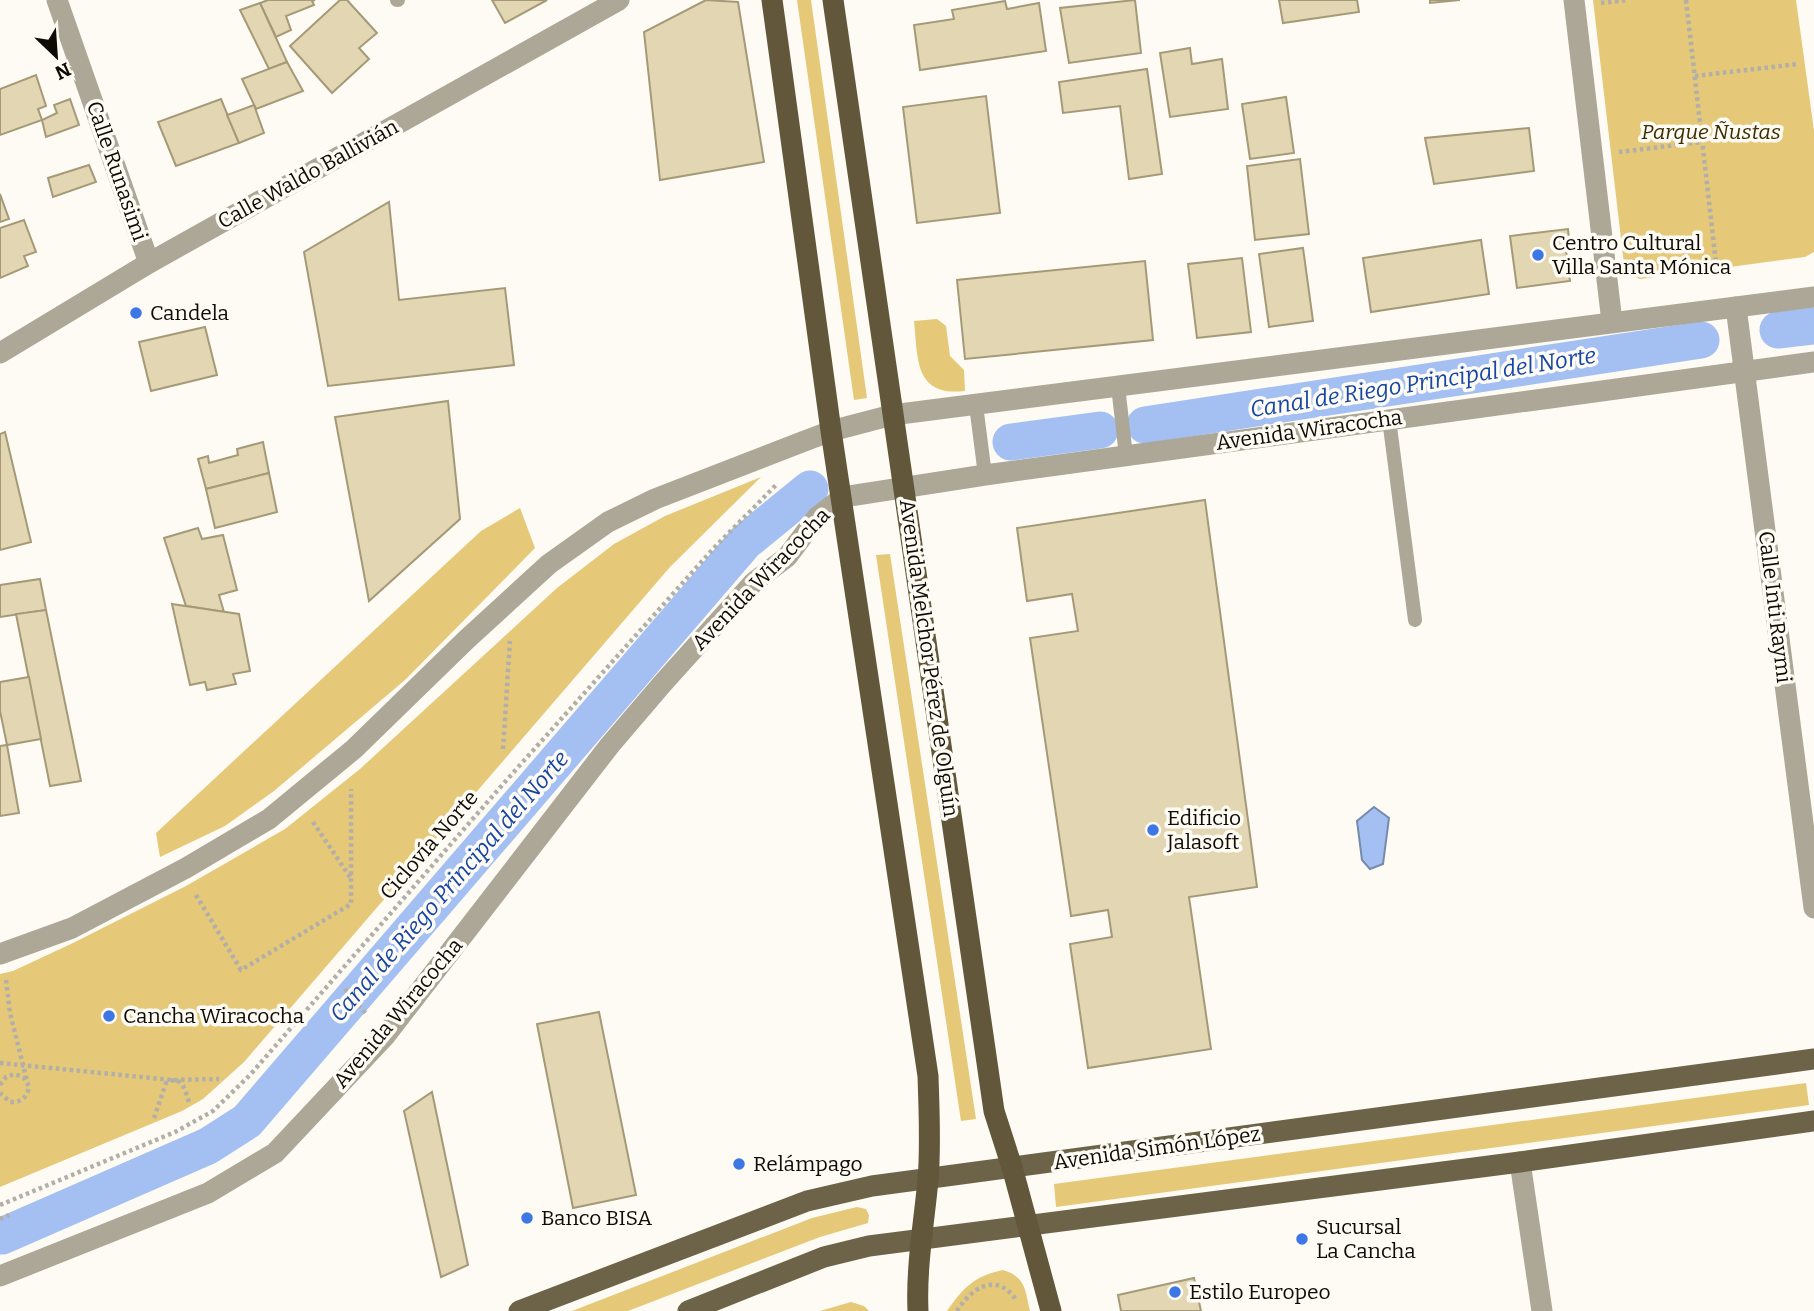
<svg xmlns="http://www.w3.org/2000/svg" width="1814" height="1311" viewBox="0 0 1814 1311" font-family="Bitter,serif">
<rect width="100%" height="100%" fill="#fdfbf4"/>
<g fill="#e5c878">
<polygon points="797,0 811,0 867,398 854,400"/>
<polygon points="1593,0 1796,0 1814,131 1814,252 1805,257 1640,279 1629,275 1624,264"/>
<path d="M937,319l9,7 4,30 14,14 1,21c-51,6 -47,-33 -51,-70z"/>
<polygon points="761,477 670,567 244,1062 203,1099 182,1111 0,1187 0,974 13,971 73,943 186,886 285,829 360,769 557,588 614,544 665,516"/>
<polygon points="520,508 535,548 405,680 274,791 225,826 160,857 156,833 481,531"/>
<polygon points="890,554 976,1119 961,1121 876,555"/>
<polygon points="1806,1083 1809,1105 1056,1207 1054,1184"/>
<polygon points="857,1207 866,1209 869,1215 868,1223 820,1237 628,1311 572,1311 812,1218"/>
<path d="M1003,1270c23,7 22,20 27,41h-83c16,-23 27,-35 56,-41z"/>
<polygon points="851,1302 864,1306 869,1311 820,1311"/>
</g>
<polygon fill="#a4c0f2" stroke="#778aaa" stroke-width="2" points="1374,807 1389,818 1383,864 1370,869 1362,860 1357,821"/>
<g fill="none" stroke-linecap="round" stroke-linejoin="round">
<g stroke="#a4c0f2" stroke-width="37">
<polyline points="1778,330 1814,326"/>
<polyline points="1145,425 1701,340"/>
<polyline points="1011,442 1100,430"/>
<polyline points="2,1236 208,1146 247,1121 745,542 810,489"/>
</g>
</g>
<g fill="#e3d6b2" stroke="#a59977" stroke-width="2">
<polygon points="268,0 315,0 312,1 314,5 286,16 291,30 276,37 260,3"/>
<polygon points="340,0 347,0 377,33 359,48 369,59 332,93 290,46"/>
<polygon points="492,0 547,0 505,23"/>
<polygon points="706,0 738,2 764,162 660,180 644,32"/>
<polygon points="1135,0 1141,53 1069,63 1060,8"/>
<polygon points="1279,0 1357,0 1359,12 1283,23"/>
<polygon points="1430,0 1460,0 1430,3"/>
<polygon points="1005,1 1007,9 1039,3 1046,51 920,70 914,25 954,19 952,10"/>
<polygon points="260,3 287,62 269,69 240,10"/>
<polygon points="1190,48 1192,64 1222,59 1228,109 1170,117 1160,53"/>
<polygon points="287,62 303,91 256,109 242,79"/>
<polygon points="1147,69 1162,174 1129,179 1120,106 1063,113 1059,82"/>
<polygon points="36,75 46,106 38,109 42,120 0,135 0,89"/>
<polygon points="986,96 1000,213 917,223 903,107"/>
<polygon points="1286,97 1294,153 1250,159 1242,104"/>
<polygon points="70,99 79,125 46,137 42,120 57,113 54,105"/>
<polygon points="221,99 239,143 176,166 158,122"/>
<polygon points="254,105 264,133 239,143 227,115"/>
<polygon points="1529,128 1534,171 1434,184 1425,138"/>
<polygon points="1300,159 1309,234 1255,240 1247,166"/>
<polygon points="89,165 96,182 53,197 48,178"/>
<polygon points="0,194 9,219 0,222"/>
<polygon points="389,202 399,300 505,288 514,365 328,386 304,252"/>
<polygon points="24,220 36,252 24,256 28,266 0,278 0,228"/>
<polygon points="1568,229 1570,249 1566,250 1570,281 1517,288 1510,236"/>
<polygon points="1481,240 1489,294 1371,312 1363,258"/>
<polygon points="1303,248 1313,321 1269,327 1259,254"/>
<polygon points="1242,258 1251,332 1197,338 1188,264"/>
<polygon points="1145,261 1153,340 965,359 957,280"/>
<polygon points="205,327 217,375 151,391 139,342"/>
<polygon points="448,401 460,519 369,601 335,417"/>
<polygon points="5,432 31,542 0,550 0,434"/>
<polygon points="263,442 269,473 206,489 198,459 208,456 209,463 238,455 237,449"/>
<polygon points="269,473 277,512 215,528 206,489"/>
<polygon points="1205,500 1257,887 1189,897 1211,1049 1088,1068 1070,944 1112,937 1108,910 1071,916 1030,638 1078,631 1072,594 1027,601 1017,528"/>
<polygon points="198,528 202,539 223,535 237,590 219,595 224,612 186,606 164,538"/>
<polygon points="40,579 46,610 0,617 0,585"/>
<polygon points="172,604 239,614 250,671 233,674 236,684 207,690 205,682 190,685"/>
<polygon points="46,610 81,781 50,786 16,614"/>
<polygon points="29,677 41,739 7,745 0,711 0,682"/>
<polygon points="7,745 19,813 0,816 0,746"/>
<polygon points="599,1012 636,1195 573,1208 537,1024"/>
<polygon points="432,1092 468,1265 441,1277 404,1111"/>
<polygon points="1194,1278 1201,1311 1121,1311 1118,1295"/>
</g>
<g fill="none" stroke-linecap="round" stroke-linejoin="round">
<g stroke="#b2afa8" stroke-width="4.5" stroke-dasharray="3.5 3.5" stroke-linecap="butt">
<polyline points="1686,0 1716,263"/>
<polyline points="1601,3 1627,0"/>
<polyline points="1695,76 1798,64"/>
<polyline points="1619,152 1702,142"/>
<polyline points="503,749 510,641"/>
<polyline points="313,822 350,877"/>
<polyline points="196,895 241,970 351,904 351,789"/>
<polyline points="6,980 10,1013 27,1081"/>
<polyline points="345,989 367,1015"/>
<polyline points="0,1063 172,1080 219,1079"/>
<path d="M0,1085l6,-8 9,-3 9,4 5,8c-1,11 -8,17 -19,16l-10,-9"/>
<path d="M154,1118l12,-35c16,-9 19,7 23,19"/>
<polyline points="0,1205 175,1132 213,1111 250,1075 504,783 713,549 778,483"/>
<polyline points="0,1219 9,1215"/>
<path d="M957,1311c14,-23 40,-40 59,-11"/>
</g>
<g stroke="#ada798" stroke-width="14">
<polyline points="397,0 398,0"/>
<polyline points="1118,386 1126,456"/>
<polyline points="976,405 985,475"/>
<polyline points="1389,419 1415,620"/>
</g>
<g stroke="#ada798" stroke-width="21">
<polyline points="57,0 149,263"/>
<polyline points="1574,0 1612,322"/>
<polyline points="1736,307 1814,908"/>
<polyline points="0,353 149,263 619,0"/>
<polyline points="0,954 72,928 186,868 269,819 354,749 466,640 549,564 608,522 655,499 802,442 831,431 892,415 1814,297"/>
<polyline points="1520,1162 1542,1311"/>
<polyline points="0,1276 208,1193 275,1153 385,1036 610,745 663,683 754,582 787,557 817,517 843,497 985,475 1814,362"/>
</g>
<g stroke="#6d6348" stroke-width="21">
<polyline points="519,1311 807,1201 872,1186 1814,1059"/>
<polyline points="688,1311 824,1257 869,1246 1520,1162 1814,1121"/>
</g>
<g stroke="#62573a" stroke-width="21">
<path d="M772,0l59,431 97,645c1,34 3,69 0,104 -4,43 -12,87 -10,131"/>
<polyline points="833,0 994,1111 1012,1167 1051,1311"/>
</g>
</g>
<g fill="#3d77e6" stroke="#fdfbf4" stroke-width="2.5">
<circle cx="1538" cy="255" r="7"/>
<circle cx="136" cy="313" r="7"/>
<circle cx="1153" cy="830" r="7"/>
<circle cx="109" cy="1016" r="7"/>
<circle cx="739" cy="1164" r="7"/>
<circle cx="527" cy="1218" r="7"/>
<circle cx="1302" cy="1239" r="7"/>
<circle cx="1175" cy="1292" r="7"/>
</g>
<g text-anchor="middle" stroke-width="7" stroke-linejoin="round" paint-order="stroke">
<g font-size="21" font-style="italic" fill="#3b2d00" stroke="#fdfbf4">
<text x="1711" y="139">Parque Ñustas</text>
</g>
<g font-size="21" fill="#0f0b02" stroke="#fdfbf4">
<text transform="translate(117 171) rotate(71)" y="7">Calle Runasimi</text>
<text transform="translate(308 174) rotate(-29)" y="7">Calle Waldo Ballivián</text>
<text transform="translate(1309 430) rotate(-8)" y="7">Avenida Wiracocha</text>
<text transform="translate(761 579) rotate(-46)" y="7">Avenida Wiracocha</text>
<text transform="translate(1775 607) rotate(83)" y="7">Calle Inti Raymi</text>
<text transform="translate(929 658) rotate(82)" y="7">Avenida Melchor Pérez de Olguín</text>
<text transform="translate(429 845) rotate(-49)" y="7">Ciclovía Norte</text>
<text transform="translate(398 1013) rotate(-50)" y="7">Avenida Wiracocha</text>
<text transform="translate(1157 1148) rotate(-8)" y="7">Avenida Simón López</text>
</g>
<g font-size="21" fill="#0f0b02" stroke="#fdfbf4" text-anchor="start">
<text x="1552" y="250">Centro Cultural<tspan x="1552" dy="24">Villa Santa Mónica</tspan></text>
<text x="150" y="320">Candela</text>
<text x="1167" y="825">Edificio<tspan x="1167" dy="24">Jalasoft</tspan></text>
<text x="123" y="1023">Cancha Wiracocha</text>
<text x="753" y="1171">Relámpago</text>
<text x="541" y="1225">Banco BISA</text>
<text x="1316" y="1234">Sucursal<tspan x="1316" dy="24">La Cancha</tspan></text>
<text x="1189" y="1299">Estilo Europeo</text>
</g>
<g font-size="23" font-style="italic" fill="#1646a3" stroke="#fdfbf4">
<text transform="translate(1423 382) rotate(-9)" y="8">Canal de Riego Principal del Norte</text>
<text transform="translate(449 886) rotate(-49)" y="8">Canal de Riego Principal del Norte</text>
</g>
</g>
<g transform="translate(56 56) rotate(155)" stroke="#fdfbf4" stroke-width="5" paint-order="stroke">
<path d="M0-5L12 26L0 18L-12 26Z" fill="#0f0b02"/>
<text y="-10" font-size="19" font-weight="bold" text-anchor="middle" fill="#0f0b02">N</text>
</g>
</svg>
